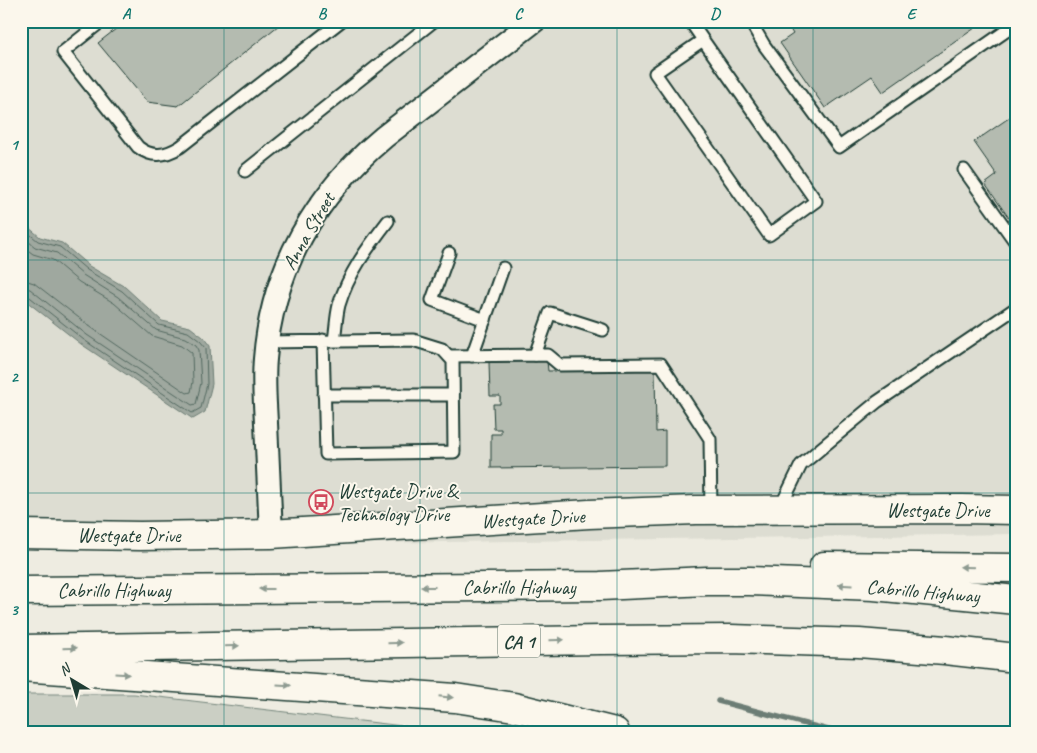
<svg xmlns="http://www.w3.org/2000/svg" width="1037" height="753" viewBox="0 0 1037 753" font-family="Caveat,sans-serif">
<rect width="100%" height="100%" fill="#eeece1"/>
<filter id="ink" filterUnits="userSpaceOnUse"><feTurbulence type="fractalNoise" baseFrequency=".02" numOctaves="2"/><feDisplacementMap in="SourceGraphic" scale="10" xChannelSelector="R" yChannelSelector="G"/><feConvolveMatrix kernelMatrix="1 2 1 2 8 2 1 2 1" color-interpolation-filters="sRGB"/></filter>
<g filter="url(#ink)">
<polygon fill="#ddddd2" points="21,21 1016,21 1016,534 165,546 21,547"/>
<polygon fill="#cbcfc4" stroke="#75867c" points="21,694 134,694 453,732 21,732"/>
<polygon fill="#9fa89f" stroke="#6c7d74" points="21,221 40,237 62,243 89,266 125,287 162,321 190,327 203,337 210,346 212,384 205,412 193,419 81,344 21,297"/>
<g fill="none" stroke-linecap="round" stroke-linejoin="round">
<g stroke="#52685f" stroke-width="1">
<polyline points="21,227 38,241 60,247 87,270 122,291 159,325 188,332 200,341 206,348 207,384 201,408 192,413 84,340 26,294 21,293"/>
<polyline points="21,235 35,247 57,253 83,275 118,297 156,330 185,338 196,345 199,350 201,383 196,404 192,405 87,335 30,289 21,287"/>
<polyline points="21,245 33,254 53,260 79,282 114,303 152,336 182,345 192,353 193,382 191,392 187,393 92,328 34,283 21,279"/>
</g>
<polyline stroke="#6c7d74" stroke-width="5.5" points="718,701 836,732"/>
</g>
<g fill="#b4bbb0" stroke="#1f3d34">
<polygon points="126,21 284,21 178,106 147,102 98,43"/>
<polygon points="785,21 985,21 883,92 872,76 825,108 780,43 793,34"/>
<polygon points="1016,113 1016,228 985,184 997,175 974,142"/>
<polygon points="547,361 548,371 655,370 656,432 665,431 665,466 491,468 491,434 501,434 501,429 494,429 493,404 500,404 500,396 490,396 489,362"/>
</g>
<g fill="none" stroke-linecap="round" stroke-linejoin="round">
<defs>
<g id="service">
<path d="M102,21l-39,31 75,95c14,11 27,9 42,0l161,-126"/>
<polyline points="690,21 703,40 816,201 769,235 655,73 703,40"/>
<polyline points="750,21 764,45 839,147 1016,24"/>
<polyline points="964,170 1016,243"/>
<polyline points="245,171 434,21"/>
<polyline points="449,253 432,300 485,320"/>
<path d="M334,340c2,-11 2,-23 5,-35 9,-31 29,-58 49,-84"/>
<polyline points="267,342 413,340 442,349 453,361 454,452 326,454 323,340"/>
<polyline points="535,355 550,313 603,330"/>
<polyline points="449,356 548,355 560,365 661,364 710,439 711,511"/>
<polyline points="472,356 503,268"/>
<polyline points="324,395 453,395"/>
<polyline points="780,508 801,465 837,435 877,402 1016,308"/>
</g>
<path id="minor" d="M271,534c-2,-37 -3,-74 -5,-111 -1,-21 -3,-43 -1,-64 7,-90 51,-165 119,-222l150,-116"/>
<polyline id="tertiary" points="21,534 140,536 271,534 589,514 696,510 962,509 1016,510"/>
<g id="motorway">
<polyline points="824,566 1016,568"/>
<polyline points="21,591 600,586 707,581 750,581 874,586 1016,600"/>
<polyline points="21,649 601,640 731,639 859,643 945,650 1016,658"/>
<polyline points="21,667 455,698 514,707 615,732"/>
</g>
</defs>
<use href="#service" stroke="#1f3d34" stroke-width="15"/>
<use href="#minor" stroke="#1f3d34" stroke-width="26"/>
<use href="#tertiary" stroke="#1f3d34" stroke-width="31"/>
<use href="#motorway" stroke="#1f3d34" stroke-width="31"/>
<use href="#service" stroke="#fbf7ec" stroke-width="11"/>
<use href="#minor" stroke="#fbf7ec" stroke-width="22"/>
<use href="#tertiary" stroke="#fbf7ec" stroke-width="28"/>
<use href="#motorway" stroke="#fbf7ec" stroke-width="28"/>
</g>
<defs><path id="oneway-solid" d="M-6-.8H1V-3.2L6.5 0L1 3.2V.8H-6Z" transform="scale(1.25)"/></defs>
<g fill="#8d9a90">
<use href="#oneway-solid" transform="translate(967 567) rotate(-179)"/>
<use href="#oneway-solid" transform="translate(845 585) rotate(-177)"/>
<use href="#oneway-solid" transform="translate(428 587) rotate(180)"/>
<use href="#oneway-solid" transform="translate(266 589) rotate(180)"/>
<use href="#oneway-solid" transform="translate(557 640) rotate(-1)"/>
<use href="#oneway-solid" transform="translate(395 643) rotate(-1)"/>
<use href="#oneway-solid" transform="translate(232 646) rotate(-1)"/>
<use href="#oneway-solid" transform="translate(70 648) rotate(-1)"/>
<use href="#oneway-solid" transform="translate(122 674) rotate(4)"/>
<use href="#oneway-solid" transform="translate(284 685) rotate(4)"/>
<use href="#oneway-solid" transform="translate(446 697) rotate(6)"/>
</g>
</g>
<path fill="none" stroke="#0f766e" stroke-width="1" stroke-opacity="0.55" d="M224,21v711M420,21v711M617,21v711M813,21v711M21,260h995M21,493h995"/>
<defs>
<symbol id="bus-ring" viewBox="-11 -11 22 22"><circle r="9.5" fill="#fbf7ec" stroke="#d1495b" stroke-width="1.5"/><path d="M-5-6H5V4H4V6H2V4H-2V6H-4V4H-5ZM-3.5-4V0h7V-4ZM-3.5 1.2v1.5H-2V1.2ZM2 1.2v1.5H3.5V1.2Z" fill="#d1495b"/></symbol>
</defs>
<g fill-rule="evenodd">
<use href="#bus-ring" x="307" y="488" width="28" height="28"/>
</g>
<g text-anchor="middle" stroke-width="4" stroke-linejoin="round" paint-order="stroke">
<rect fill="#fbf7ec" stroke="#61756b" stroke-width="1" x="498" y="624.5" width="42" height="33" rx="4"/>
<g font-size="19" font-weight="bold" fill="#1f3d34">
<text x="519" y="648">CA 1</text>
</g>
<g font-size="20" fill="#1f3d34" stroke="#fbf7ec">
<text transform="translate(308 231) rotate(-60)" y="7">Anna Street</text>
<text x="938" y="517">Westgate Drive</text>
<text transform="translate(533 518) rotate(-3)" y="7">Westgate Drive</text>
<text x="129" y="542">Westgate Drive</text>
<text x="519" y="594">Cabrillo Highway</text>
<text x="114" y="597">Cabrillo Highway</text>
<text transform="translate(923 591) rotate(5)" y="7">Cabrillo Highway</text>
</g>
<g font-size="20" fill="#1f3d34" stroke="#fbf7ec" text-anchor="start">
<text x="338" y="498">Westgate Drive &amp;<tspan x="338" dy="23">Technology Drive</tspan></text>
</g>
</g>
<rect width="1037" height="753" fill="none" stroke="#fbf7ec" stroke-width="55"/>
<g transform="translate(72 680) rotate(322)" stroke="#fbf7ec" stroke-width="4" paint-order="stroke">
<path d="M0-4L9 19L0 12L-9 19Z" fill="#1f3d34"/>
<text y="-8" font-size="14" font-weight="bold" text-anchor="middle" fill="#1f3d34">N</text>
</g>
<rect x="28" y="28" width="982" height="698" fill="none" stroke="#0f766e" stroke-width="2"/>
<g font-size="16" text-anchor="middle" font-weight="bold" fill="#0f766e">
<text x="126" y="19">A</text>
<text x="322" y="19">B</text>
<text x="518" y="19">C</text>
<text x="715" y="19">D</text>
<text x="911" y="19">E</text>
<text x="14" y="150">1</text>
<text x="14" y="382">2</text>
<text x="14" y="615">3</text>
</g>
</svg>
